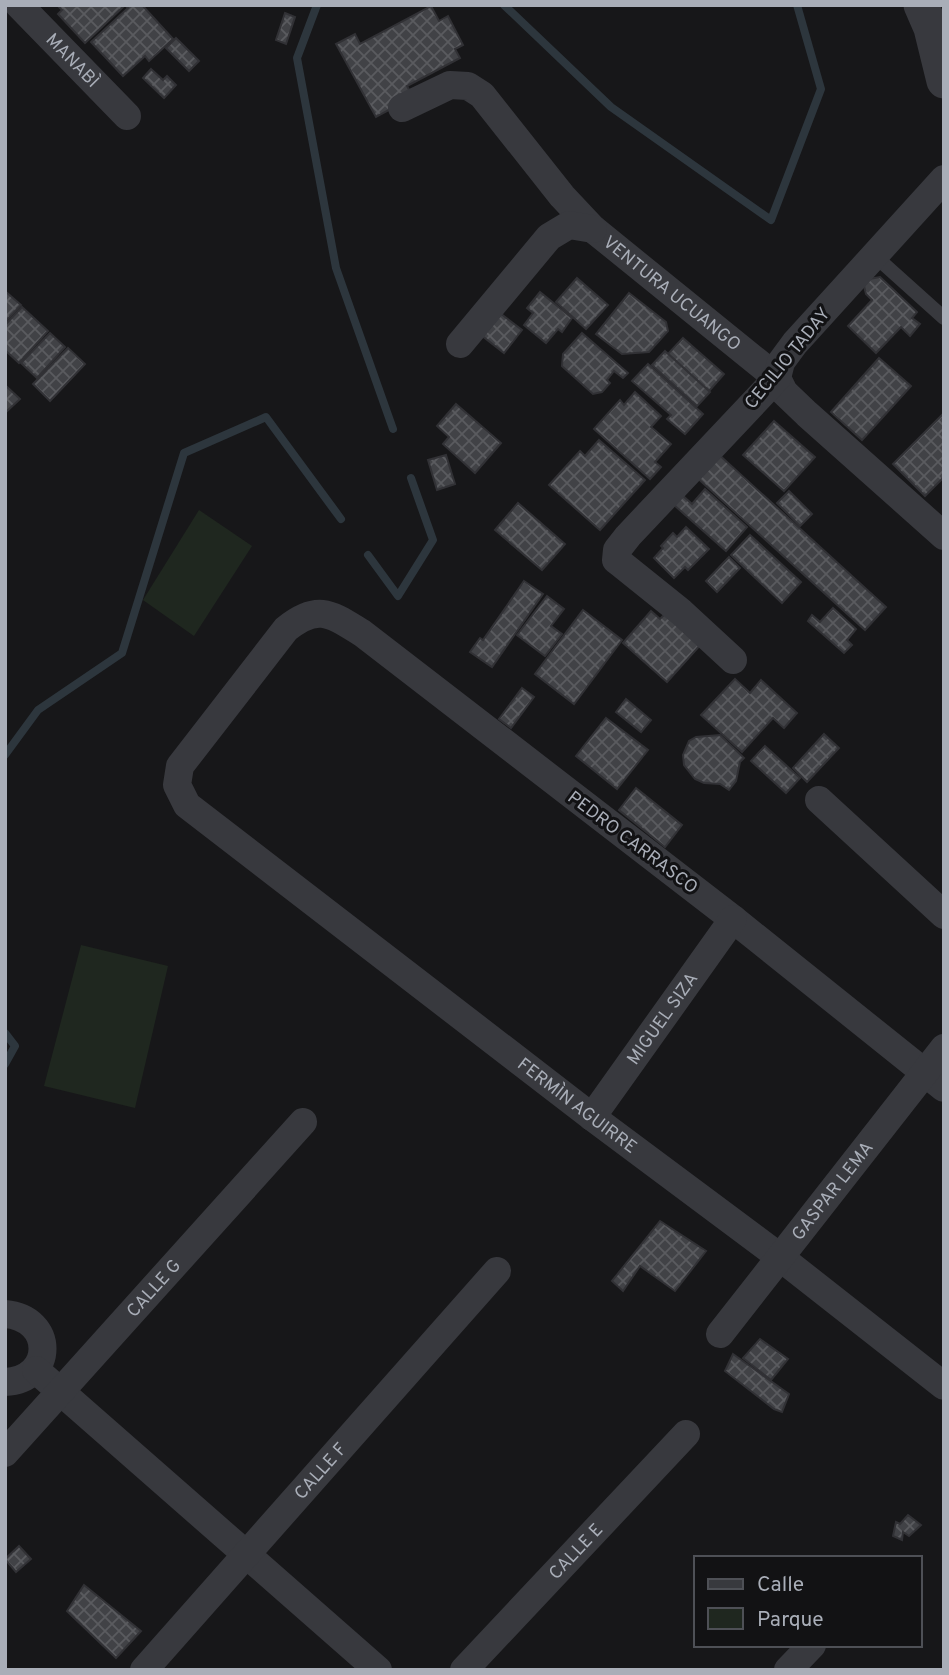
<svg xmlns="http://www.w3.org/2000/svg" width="949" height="1675" viewBox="0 0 949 1675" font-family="Overpass,sans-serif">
<defs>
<pattern id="building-cross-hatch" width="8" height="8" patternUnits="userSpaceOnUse" patternTransform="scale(1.75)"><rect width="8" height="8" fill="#414246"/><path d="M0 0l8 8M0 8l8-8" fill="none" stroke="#5a5b5f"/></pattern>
</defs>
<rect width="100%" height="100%" fill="#171719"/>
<g fill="#1f271f">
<polygon points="199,510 252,546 194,636 143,600"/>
<polygon points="81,945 168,966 135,1108 44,1086"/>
</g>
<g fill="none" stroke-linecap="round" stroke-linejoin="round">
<g stroke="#2d363d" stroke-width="8">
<polyline points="317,5 297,58 336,268 393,429"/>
<polyline points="504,5 611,107 771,220 821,89 797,5"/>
<polyline points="368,555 398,596 433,540 411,478"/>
<polyline points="5,755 38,710 122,653 184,453 266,417 341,519"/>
<polyline points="5,1033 15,1046 5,1064"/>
</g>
</g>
<g fill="url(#building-cross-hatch)" stroke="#313135" stroke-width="2">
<polygon points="57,5 121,5 123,7 85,43 58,14 62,10"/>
<polygon points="125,5 142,5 173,39 149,61 145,56 123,76 91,42 128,8"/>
<polygon points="431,6 439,21 448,16 463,45 455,49 460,58 407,86 413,97 376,117 336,44 355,34 360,44"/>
<polygon points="285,13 295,17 286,44 276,40"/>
<polygon points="176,38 199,61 189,71 166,48"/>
<polygon points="151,69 163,80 167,76 176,85 164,98 143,78"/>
<polygon points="880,277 917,312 912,318 920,324 910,336 901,327 876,353 848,326 872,300 866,294 864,286 869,279"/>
<polygon points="577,278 608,305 586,329 556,302"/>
<polygon points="5,291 21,305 5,322"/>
<polygon points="540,292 572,318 562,332 558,329 546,343 524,325 533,313 527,308"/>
<polygon points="629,293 666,322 668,331 649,352 622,354 596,334"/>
<polygon points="22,307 48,331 19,363 5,350 5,325"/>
<polygon points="500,313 522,330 504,353 481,335"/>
<polygon points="50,333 65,347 37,378 21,363"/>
<polygon points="582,333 628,373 623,378 614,371 607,380 610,383 602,392 593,394 562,366 563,354"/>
<polygon points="683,338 724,374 709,391 668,354"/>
<polygon points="68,348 85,364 50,401 33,384"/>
<polygon points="665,351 710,392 697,406 652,365"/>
<polygon points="879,358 911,386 862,440 831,412"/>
<polygon points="648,364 703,414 685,434 667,419 671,415 632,381"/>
<polygon points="5,385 20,399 6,412 5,411"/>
<polygon points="635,392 661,416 651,427 671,444 655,462 661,467 650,479 594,429 620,400 624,405"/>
<polygon points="456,404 501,443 475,473 443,444 449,437 437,426"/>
<polygon points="943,414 944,477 925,496 893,464"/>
<polygon points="774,421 815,457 784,491 743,455"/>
<polygon points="599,440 645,480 600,530 549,485 580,451 585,456"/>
<polygon points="716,452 886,607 865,630 694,475"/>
<polygon points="446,455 455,484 437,490 428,460"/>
<polygon points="705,489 747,527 726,551 674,505 682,495 692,504"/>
<polygon points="789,491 812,514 800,526 777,503"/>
<polygon points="518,503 565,544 542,570 495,530"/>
<polygon points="686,527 709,549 688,570 685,567 674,578 654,558 663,548 661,546 673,533 677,537"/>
<polygon points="750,535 801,582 782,603 731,555"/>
<polygon points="729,557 740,568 717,592 706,581"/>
<polygon points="524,581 543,594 492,667 470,652 480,638 483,640"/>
<polygon points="547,596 564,609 551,626 562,634 545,656 517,635"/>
<polygon points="833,608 856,629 847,640 852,645 844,653 808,621 812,615 820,622"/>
<polygon points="583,610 622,640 574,704 535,674"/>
<polygon points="651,611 660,619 667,612 702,643 667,682 623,643"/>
<polygon points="735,679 750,693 761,680 797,713 784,728 773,718 742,752 701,715"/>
<polygon points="522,688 534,697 511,728 499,719"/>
<polygon points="626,699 651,720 641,732 616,712"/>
<polygon points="606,718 648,750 617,789 576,756"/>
<polygon points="824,734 839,748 807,782 793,768"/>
<polygon points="720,735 744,758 740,762 736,781 729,790 720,784 704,783 695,779 684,765 683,755 689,741 696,737"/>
<polygon points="765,746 800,778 786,793 751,761"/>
<polygon points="636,788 682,825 665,847 619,810"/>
<polygon points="660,1221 706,1251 675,1291 640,1266 623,1291 612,1281"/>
<polygon points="760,1339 788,1359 771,1380 743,1358"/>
<polygon points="733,1354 789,1394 782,1412 774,1409 725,1371"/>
<polygon points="908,1515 921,1525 909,1536 903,1532 902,1540 893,1536 896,1522 900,1524"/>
<polygon points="19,1546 31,1559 16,1572 5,1559"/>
<polygon points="84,1585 141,1631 116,1658 67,1611"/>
</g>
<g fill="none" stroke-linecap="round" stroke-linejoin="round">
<polyline stroke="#38393e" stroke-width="14" points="875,256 944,318"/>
<g stroke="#38393e" stroke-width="28">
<path id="s1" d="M19,5l108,111"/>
<path id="s2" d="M402,108l48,-23 18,1 14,9 80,101 31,33 184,149 7,14 23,22 137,122"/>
<polyline points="460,344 549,237 569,225 593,229"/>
<polyline points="733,660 681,612 620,563 616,560 617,550 628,536 777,378 781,362 795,343 944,179"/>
<polyline points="819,800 944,915"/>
<path id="s3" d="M944,1088l-211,-169 -371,-286c-31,-19 -44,-30 -76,-4l-106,137 -3,19 10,20 405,312 189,141 163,128"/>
<path id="s4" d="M592,1117l141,-198"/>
<path d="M5,1314c50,4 50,66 0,68"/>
<path id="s5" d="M720,1334l224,-286"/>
<polyline points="36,1370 378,1670"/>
<path id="s6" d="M5,1453l298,-331"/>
<path id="s7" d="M144,1670l353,-399"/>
<path id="s8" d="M464,1670l222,-236"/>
<polyline points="788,1670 812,1645"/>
</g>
<polyline stroke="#38393e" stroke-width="35" points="921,5 931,28 944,81"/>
</g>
<g text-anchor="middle" stroke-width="6" stroke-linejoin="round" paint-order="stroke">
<g font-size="18" fill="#a9aeb8" stroke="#121214">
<text dy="6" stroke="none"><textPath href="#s1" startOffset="77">MANABÌ</textPath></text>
<text dy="6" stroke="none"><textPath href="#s2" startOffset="364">VENTURA UCUANGO</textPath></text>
<text transform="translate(787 358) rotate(-51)" y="6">CECILIO TADAY</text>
<text transform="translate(633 842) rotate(37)" y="6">PEDRO CARRASCO</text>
<text dy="6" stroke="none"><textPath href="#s4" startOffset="121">MIGUEL SIZA</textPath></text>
<text dy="6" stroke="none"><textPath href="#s3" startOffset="1531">FERMÌN AGUIRRE</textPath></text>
<text dy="6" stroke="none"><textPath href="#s5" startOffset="182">GASPAR LEMA</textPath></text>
<text dy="6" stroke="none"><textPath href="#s6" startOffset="222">CALLE G</textPath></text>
<text dy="6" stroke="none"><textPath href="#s7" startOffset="266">CALLE F</textPath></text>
<text dy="6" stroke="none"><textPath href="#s8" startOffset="163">CALLE E</textPath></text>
</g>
</g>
<rect width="949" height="1675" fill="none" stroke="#a9aeb8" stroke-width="14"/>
<rect x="694" y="1556" width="228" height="91" fill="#121214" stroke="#4e5056" stroke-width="2"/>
<rect x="708" y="1579" width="35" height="10" fill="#38393e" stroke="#4e5056" stroke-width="2"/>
<text x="757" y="1591" font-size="21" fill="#a9aeb8">Calle</text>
<rect x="708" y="1608" width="35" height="21" fill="#1f271f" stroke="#4e5056" stroke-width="2"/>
<text x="757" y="1626" font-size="21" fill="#a9aeb8">Parque</text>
</svg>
